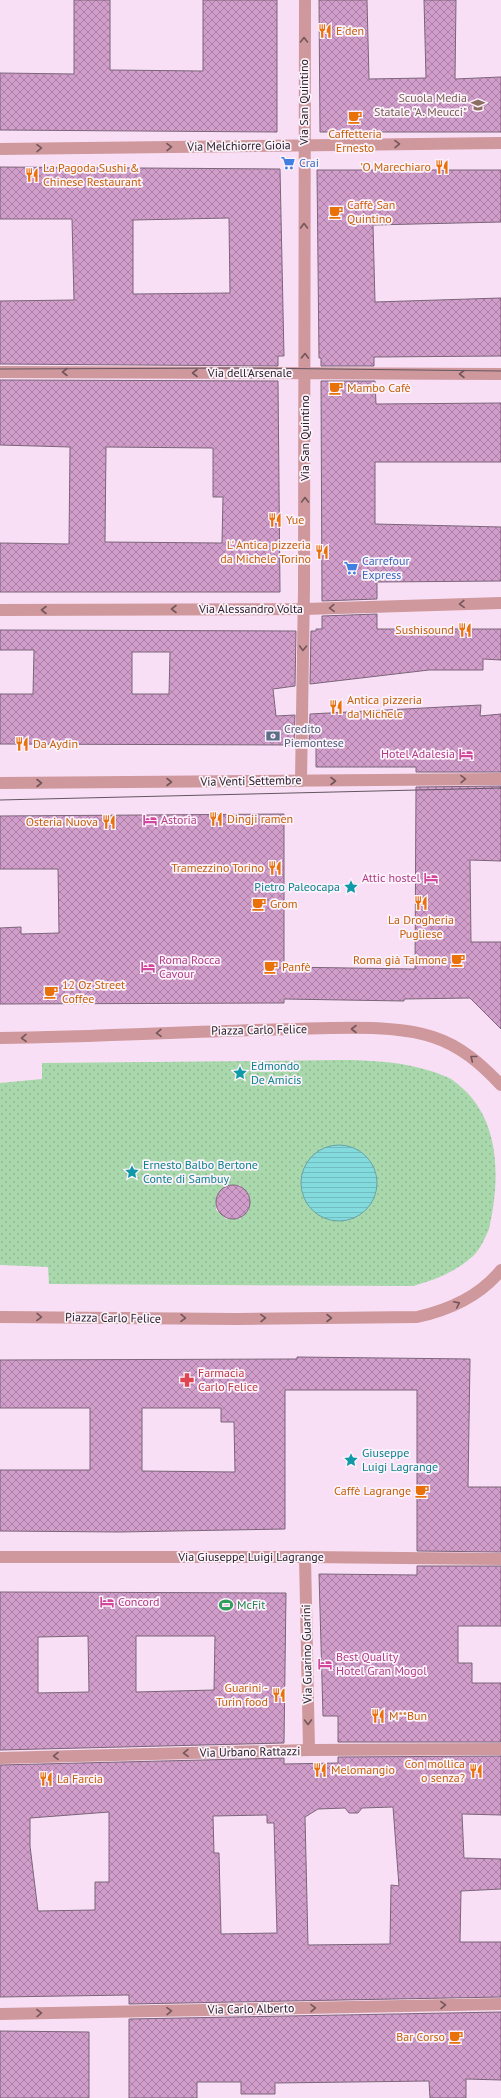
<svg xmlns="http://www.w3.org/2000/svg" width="501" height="2098" viewBox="0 0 501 2098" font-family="'PT Sans',sans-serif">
<defs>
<pattern id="grass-dots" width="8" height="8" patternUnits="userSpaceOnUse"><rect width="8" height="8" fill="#a8d8ab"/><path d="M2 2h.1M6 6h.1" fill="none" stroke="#91b993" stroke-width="1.8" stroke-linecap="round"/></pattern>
<pattern id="water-rules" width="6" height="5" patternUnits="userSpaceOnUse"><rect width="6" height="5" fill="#83dbde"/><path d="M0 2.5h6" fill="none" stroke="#71bcbe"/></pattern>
<pattern id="building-cross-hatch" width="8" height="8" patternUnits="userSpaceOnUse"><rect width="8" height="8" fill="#d19ecb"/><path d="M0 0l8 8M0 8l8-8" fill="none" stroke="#aa80a5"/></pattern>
</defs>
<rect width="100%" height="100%" fill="#f9dff5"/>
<path fill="url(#grass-dots)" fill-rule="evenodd" d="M269,1061c52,0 116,-6 165,11 5,2 12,4 17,7 50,34 50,96 38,150 -4,9 -9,21 -17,28 -17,15 -37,23 -59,29l-364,-2 -1,-17 -48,-2v-182l42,-4v-16zM227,1185h13l9,10v15l-9,9h-14l-10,-9v-14z"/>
<circle fill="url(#water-rules)" stroke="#68a3a7" cx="339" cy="1183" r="38"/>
<g fill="url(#building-cross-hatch)" stroke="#7b6579" fill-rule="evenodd">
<polygon points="74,0 110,0 110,70 203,71 203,0 277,0 277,132 0,130 0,73 74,74"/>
<polygon points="319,0 367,0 369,79 426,78 424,0 456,0 455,79 501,77 501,132 320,132"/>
<path d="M0,167l280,2 4,187h-6v10l-278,-2v-63l74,-1 -2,-81h-72zM229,218l1,75 -97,1v-74z"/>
<polygon points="317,170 501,170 501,222 373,225 375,302 501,298 501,356 374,357 374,366 321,366 321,358 319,358"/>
<path d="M0,380l278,1 2,211h-280v-49l69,1 1,-97 -70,-2zM106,447l107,1v49h10l-1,46 -117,-1z"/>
<polygon points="321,381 375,381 376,404 501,403 501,462 375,462 375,524 501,527 501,581 377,582 377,599 322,601"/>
<polygon points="377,614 377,629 501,629 501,660 483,659 483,670 429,670 310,684 311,631 316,631 316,629 322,629 322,616"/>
<path d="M0,630l296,1 -1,55 -22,3 3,27 19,-1 -1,30 -294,-1v-50h33l1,-44h-34zM132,652h38l-1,42h-37z"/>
<polygon points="481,705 480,716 501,714 501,772 416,772 416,767 316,767 316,745 309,745 310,714"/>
<polygon points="501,786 501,861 470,860 471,942 501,942 501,1029 470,998 404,999 404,1001 284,999 284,1003 0,1004 0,928 21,927 21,934 59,933 58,869 0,869 0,816 284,814 284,967 415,969 416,787"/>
<circle cx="233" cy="1202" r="17"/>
<path d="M297,1357l173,2 -2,128h33v65l-84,-1v-161h-132v139l-165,3 -120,-1v-61h90v-62h-90v-48l297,-1zM142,1408h79v14h13l1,50 -93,-1z"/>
<polygon points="417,1566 501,1566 501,1626 458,1626 458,1663 472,1663 472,1683 501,1683 501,1742 338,1742 338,1716 323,1716 319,1574 417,1575"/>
<path d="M0,1592l286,1 -2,150 -284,7zM88,1636l1,56 -51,1v-56zM136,1636h79l-1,54 -78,2z"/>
<path d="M501,1756v59l-39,-1 2,44 37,1v30l-40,2 -1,51h41v55l-372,7v-9l-129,2v-232l284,-7v6l54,-1v-6zM393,1807l6,79 -8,-1 -1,59 -82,1 -3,-128 13,-8 27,-1 4,5h9l4,-5zM109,1812v70h-14v28l-57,1 -8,-65v-28zM267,1815v8h7l3,110 -56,1 -2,-81h-5l-1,-37z"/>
<polygon points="501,2012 501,2080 466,2079 466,2098 430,2098 429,2081 275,2083 275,2094 241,2094 241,2082 197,2082 197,2098 129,2098 129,2019"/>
<polygon points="0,2031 89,2032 89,2098 0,2098"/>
</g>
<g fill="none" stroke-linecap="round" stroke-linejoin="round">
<g stroke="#ce989c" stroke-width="12">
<polyline points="0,149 501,143"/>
<polyline points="0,372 501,374"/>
<polyline points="0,610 304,609 501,603"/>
<polyline points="301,781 304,588 305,0"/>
<polyline points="0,783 501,779"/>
<path d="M0,1038c97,-1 194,-7 291,-9 41,-1 103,-5 142,8 28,9 48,27 68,48"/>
<path d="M0,1317l236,2 181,-2c32,-7 63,-21 84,-47"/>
<polyline points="0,1557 305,1557 501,1559"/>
<polyline points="305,1557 309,1750"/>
<polyline points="0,1758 309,1750 501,1749"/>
<polyline points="0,2014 501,2004"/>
</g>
<g stroke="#635561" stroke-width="1">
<polyline points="0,369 249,368 501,371"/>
<polyline points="0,800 501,788"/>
</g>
</g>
<defs><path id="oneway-chevron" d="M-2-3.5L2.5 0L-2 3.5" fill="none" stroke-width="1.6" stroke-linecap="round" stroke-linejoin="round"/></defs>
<g stroke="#73565c">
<use href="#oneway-chevron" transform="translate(304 40) rotate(-90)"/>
<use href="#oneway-chevron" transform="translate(397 144) rotate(-1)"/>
<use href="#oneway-chevron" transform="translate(169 147) rotate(-1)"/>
<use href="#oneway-chevron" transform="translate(39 148) rotate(-1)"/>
<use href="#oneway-chevron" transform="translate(304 226) rotate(-90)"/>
<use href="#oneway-chevron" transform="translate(305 356) rotate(-88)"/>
<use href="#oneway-chevron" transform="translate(65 372) rotate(-180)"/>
<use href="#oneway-chevron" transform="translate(195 373) rotate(-180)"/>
<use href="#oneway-chevron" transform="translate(462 374) rotate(-180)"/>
<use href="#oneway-chevron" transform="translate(305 500) rotate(-90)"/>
<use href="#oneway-chevron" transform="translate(462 604) rotate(178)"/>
<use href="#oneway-chevron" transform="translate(332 608) rotate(178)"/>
<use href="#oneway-chevron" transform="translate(174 609) rotate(180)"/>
<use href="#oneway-chevron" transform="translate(44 610) rotate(180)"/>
<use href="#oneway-chevron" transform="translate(303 648) rotate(91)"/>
<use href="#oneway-chevron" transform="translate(463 779) rotate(-1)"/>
<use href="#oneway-chevron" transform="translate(333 781)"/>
<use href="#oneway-chevron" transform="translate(169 782)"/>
<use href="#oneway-chevron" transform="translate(39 783)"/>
<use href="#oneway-chevron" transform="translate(354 1029) rotate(-180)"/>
<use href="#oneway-chevron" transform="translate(159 1033) rotate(178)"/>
<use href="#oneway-chevron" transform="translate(24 1038) rotate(179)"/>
<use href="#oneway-chevron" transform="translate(473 1058) rotate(-142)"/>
<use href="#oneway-chevron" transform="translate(457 1304) rotate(-26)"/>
<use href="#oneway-chevron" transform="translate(39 1317) rotate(1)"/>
<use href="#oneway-chevron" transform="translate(183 1318) rotate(1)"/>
<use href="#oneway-chevron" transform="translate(263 1318) rotate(-1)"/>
<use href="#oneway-chevron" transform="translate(329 1318)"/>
<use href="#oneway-chevron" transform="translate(308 1722) rotate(89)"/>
<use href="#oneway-chevron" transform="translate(186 1753) rotate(179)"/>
<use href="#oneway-chevron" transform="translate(56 1756) rotate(179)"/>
<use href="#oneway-chevron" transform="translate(443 2005) rotate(-1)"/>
<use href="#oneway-chevron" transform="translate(313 2008) rotate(-1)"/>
<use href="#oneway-chevron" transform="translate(169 2011) rotate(-1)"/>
<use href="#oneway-chevron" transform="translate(39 2013) rotate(-1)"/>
</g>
<defs>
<symbol id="restaurant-bare" viewBox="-9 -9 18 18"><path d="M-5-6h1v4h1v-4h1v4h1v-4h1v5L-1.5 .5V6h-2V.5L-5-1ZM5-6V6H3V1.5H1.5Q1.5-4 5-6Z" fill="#e8710a" stroke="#fcf2fb" stroke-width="2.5" paint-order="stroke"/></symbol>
<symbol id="school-bare" viewBox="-9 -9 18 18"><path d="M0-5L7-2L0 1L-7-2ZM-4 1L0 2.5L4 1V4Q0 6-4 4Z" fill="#8d6e63" stroke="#fcf2fb" stroke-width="2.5" paint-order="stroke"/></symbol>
<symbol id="cafe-bare" viewBox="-9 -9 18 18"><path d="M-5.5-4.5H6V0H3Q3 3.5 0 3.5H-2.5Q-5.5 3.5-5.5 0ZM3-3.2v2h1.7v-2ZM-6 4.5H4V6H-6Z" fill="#e8710a" stroke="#fcf2fb" stroke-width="2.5" paint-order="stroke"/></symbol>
<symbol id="supermarket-bare" viewBox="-9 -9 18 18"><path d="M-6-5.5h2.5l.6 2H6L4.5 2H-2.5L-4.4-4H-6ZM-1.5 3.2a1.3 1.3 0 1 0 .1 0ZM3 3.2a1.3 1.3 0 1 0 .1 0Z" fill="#3f7fe0" stroke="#fcf2fb" stroke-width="2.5" paint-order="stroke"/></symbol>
<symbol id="bank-bare" viewBox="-9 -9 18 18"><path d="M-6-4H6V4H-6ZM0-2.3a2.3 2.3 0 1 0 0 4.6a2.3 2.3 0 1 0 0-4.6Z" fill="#5c6f8a" stroke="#fcf2fb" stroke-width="2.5" paint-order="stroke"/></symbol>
<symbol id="hotel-bare" viewBox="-9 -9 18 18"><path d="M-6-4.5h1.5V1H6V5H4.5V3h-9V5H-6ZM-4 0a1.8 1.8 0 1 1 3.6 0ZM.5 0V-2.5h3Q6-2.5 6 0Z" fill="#d1479c" stroke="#fcf2fb" stroke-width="2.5" paint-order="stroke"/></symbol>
<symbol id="sight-bare" viewBox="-9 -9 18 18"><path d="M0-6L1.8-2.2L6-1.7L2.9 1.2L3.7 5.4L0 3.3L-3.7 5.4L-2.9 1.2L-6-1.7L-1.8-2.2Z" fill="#0f9aa8" stroke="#fcf2fb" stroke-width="2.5" paint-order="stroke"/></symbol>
<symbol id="pharmacy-bare" viewBox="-9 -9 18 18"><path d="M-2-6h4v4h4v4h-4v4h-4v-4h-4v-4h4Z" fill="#e0444e" stroke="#fcf2fb" stroke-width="2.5" paint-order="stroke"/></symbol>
<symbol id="stadium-bare" viewBox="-9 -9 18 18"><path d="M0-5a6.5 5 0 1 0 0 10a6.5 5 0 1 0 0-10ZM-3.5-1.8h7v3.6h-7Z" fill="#2e9e5b" stroke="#fcf2fb" stroke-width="2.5" paint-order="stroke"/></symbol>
</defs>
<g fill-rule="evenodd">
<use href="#restaurant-bare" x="315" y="21" width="20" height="20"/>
<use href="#school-bare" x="468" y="95" width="20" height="20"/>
<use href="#cafe-bare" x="345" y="107" width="20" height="20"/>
<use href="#supermarket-bare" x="278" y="153" width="20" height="20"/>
<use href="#restaurant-bare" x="432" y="157" width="20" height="20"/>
<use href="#restaurant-bare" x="22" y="165" width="20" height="20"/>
<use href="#cafe-bare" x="326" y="202" width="20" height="20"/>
<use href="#cafe-bare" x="326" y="378" width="20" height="20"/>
<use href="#restaurant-bare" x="265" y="510" width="20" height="20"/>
<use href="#restaurant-bare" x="312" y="542" width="20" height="20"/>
<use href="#supermarket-bare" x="341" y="558" width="20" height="20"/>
<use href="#restaurant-bare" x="455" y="620" width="20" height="20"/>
<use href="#restaurant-bare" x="326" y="697" width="20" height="20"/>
<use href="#bank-bare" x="263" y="726" width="20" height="20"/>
<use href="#restaurant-bare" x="12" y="734" width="20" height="20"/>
<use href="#hotel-bare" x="456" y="744" width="20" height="20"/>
<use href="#restaurant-bare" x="206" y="809" width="20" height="20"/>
<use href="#hotel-bare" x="140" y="810" width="20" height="20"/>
<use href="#restaurant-bare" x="99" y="812" width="20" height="20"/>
<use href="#restaurant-bare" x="265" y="858" width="20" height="20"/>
<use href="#hotel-bare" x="421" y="868" width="20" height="20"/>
<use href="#sight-bare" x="341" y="877" width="20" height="20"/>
<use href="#restaurant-bare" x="411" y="893" width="20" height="20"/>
<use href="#cafe-bare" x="249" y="894" width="20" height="20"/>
<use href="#cafe-bare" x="448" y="950" width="20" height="20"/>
<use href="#hotel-bare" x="138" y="957" width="20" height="20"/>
<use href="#cafe-bare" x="261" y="957" width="20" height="20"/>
<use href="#cafe-bare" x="41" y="982" width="20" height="20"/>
<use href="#sight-bare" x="230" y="1063" width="20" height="20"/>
<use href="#sight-bare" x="122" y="1162" width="20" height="20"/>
<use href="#pharmacy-bare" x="177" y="1370" width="20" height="20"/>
<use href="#sight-bare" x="341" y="1450" width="20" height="20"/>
<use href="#cafe-bare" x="412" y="1481" width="20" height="20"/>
<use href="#hotel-bare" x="97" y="1592" width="20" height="20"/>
<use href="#stadium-bare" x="216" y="1595" width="20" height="20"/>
<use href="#hotel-bare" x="315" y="1654" width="20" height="20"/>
<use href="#restaurant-bare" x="269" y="1685" width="20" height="20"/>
<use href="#restaurant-bare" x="368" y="1706" width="20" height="20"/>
<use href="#restaurant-bare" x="310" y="1760" width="20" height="20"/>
<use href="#restaurant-bare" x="466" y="1761" width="20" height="20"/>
<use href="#restaurant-bare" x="36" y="1769" width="20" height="20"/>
<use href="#cafe-bare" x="446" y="2027" width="20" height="20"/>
</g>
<g text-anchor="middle" stroke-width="3.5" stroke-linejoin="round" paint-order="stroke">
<g font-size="12" fill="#c56008" stroke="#fcf2fb" text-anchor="start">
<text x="336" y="35">E'den</text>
<text x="355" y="138" text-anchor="middle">Caffetteria<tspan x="355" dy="14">Ernesto</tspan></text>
<text x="431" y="171" text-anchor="end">'O Marechiaro</text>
<text x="43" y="172">La Pagoda Sushi &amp;<tspan x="43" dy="14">Chinese Restaurant</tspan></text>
<text x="347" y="209">Caffè San<tspan x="347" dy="14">Quintino</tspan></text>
<text x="347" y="392">Mambo Cafè</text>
<text x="286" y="524">Yue</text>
<text x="311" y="549" text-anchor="end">L' Antica pizzeria<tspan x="311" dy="14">da Michele Torino</tspan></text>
<text x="454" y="634" text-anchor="end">Sushisound</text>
<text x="347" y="704">Antica pizzeria<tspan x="347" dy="14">da Michele</tspan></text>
<text x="33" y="748">Da Aydin</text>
<text x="227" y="823">Dingji ramen</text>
<text x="98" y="826" text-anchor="end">Osteria Nuova</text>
<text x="264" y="872" text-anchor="end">Tramezzino Torino</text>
<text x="270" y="908">Grom</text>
<text x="421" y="924" text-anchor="middle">La Drogheria<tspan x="421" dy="14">Pugliese</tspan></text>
<text x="447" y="964" text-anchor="end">Roma già Talmone</text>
<text x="282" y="971">Panfè</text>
<text x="62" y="989">12 Oz Street<tspan x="62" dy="14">Coffee</tspan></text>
<text x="411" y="1495" text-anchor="end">Caffè Lagrange</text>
<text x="268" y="1692" text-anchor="end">Guarini -<tspan x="268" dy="14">Turin food</tspan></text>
<text x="389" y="1720">M**Bun</text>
<text x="465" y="1768" text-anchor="end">Con mollica<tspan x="465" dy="14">o senza?</tspan></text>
<text x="331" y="1774">Melomangio</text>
<text x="57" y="1783">La Farcia</text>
<text x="445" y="2041" text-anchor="end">Bar Corso</text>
</g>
<g font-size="12" fill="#785e54" stroke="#fcf2fb" text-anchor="end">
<text x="467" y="102">Scuola Media<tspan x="467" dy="14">Statale "A. Meucci"</tspan></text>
</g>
<g font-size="12" fill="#292028" stroke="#fcf2fb">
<text transform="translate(304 102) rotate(-90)" y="4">Via San Quintino</text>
<text transform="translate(239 146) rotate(-1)" y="4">Via Melchiorre Gioia</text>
<text x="250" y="377">Via dell'Arsenale</text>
<text transform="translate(305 438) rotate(-90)" y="4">Via San Quintino</text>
<text x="251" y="613">Via Alessandro Volta</text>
<text transform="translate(251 781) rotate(-1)" y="4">Via Venti Settembre</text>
<text transform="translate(259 1030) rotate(-1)" y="4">Piazza Carlo Felice</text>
<text transform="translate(113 1318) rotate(1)" y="4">Piazza Carlo Felice</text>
<text x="251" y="1561">Via Giuseppe Luigi Lagrange</text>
<text transform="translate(307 1654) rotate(-91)" y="4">Via Guarino Guarini</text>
<text transform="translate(250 1752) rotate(-1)" y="4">Via Urbano Rattazzi</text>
<text transform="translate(251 2009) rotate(-1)" y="4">Via Carlo Alberto</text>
</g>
<g font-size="12" fill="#366cbe" stroke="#fcf2fb" text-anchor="start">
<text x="299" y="167">Crai</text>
<text x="362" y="565">Carrefour<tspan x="362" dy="14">Express</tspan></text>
</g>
<g font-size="12" fill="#4e5e75" stroke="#fcf2fb" text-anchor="start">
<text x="284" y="733">Credito<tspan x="284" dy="14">Piemontese</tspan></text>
</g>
<g font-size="12" fill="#b23c85" stroke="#fcf2fb" text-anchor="start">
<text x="455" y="758" text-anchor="end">Hotel Adalesia</text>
<text x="161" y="824">Astoria</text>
<text x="420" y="882" text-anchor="end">Attic hostel</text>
<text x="159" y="964">Roma Rocca<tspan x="159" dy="14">Cavour</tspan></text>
<text x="118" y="1606">Concord</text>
<text x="336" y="1661">Best Quality<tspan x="336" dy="14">Hotel Gran Mogol</tspan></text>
</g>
<g font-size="12" fill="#0d838f" stroke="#fcf2fb" text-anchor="start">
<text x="340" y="891" text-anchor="end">Pietro Paleocapa</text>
<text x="251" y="1070">Edmondo<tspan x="251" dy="14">De Amicis</tspan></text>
<text x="143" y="1169">Ernesto Balbo Bertone<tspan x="143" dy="14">Conte di Sambuy</tspan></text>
<text x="362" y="1457">Giuseppe<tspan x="362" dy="14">Luigi Lagrange</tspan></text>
</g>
<g font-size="12" fill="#be3a42" stroke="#fcf2fb" text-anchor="start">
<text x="198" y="1377">Farmacia<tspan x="198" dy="14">Carlo Felice</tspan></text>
</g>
<g font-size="12" fill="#27864d" stroke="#fcf2fb" text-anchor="start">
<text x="237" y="1609">McFit</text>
</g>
</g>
</svg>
